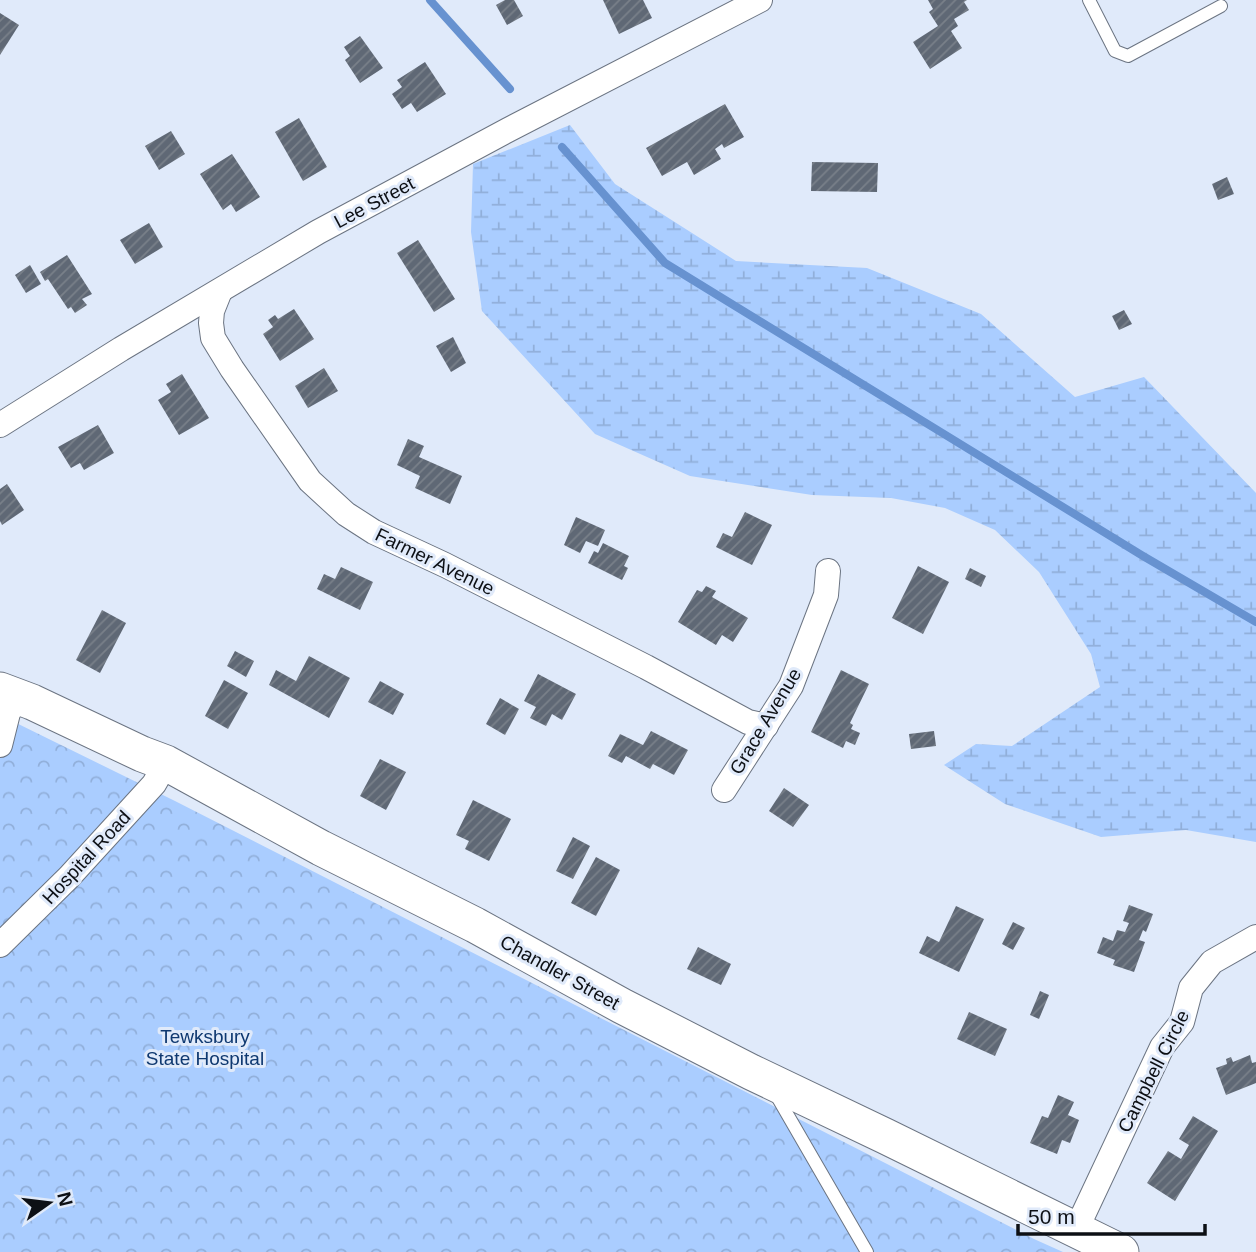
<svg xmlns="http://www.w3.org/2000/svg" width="1256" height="1252" viewBox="0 0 1256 1252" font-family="Arial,sans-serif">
<defs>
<pattern id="forest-crowns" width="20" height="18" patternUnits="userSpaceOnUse" patternTransform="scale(1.75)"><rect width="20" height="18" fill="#aacdff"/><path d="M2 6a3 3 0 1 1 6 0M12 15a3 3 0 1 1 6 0" fill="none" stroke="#91afda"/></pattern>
<pattern id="wetland-marsh" width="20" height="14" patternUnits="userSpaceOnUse" patternTransform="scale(1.75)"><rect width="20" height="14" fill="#aacdff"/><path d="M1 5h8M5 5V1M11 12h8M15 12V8" fill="none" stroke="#91afda"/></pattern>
<pattern id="building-hatch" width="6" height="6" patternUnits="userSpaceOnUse" patternTransform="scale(1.75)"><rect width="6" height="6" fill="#5f6875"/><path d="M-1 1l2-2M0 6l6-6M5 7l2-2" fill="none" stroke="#798089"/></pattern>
</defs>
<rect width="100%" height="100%" fill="#e0eafa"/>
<polygon fill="url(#forest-crowns)" points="0,715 175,801 1034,1239 1063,1252 0,1252"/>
<polygon fill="url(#wetland-marsh)" points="570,125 615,184 736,261 867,268 981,314 1075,397 1144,377 1256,493 1256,842 1186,830 1101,837 1005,804 944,765 976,744 1012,746 1100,687 1091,654 1039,572 995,530 945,508 891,498 812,495 690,476 595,434 482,311 471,232 473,164"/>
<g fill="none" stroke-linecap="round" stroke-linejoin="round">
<g stroke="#6792d0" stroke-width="8">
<polyline points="430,0 510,89"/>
<polyline points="562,147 665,263 1143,556 1256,622"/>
</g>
</g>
<g fill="url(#building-hatch)">
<polygon points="505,0 514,0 523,16 507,25 496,5"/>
<polygon points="603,0 643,0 652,18 619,34"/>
<polygon points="928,0 967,0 964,2 969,10 954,19 958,26 951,31 962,48 930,69 913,42 938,26 929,12 933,9"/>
<polygon points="0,13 19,25 0,55"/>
<polygon points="360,36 383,68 360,83 345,60 350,56 344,47"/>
<polygon points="425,62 446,94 417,112 411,103 402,109 392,94 402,87 397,80"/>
<polygon points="725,104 744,137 724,148 722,144 715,149 721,159 694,175 687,162 662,176 646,148"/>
<polygon points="299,118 327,167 303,181 275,132"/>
<polygon points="171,131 185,154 159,170 145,146"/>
<polygon points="232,154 260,197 236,212 231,204 223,210 200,174"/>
<polygon points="812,162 878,163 877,192 811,191"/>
<polygon points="1227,177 1234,194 1218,200 1212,184"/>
<polygon points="149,223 163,247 135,264 120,240"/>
<polygon points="418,240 455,299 434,312 397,253"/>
<polygon points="67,255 92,294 82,299 87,305 75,313 71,307 68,309 48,279 45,281 40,272"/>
<polygon points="30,265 41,284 26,293 15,275"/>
<polygon points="294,309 314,339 280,361 263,334 273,327 268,320 275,315 278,319"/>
<polygon points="1124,310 1132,324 1119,330 1112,316"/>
<polygon points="453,337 466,363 451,372 436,346"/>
<polygon points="324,368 338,391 308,408 295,386"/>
<polygon points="182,374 209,418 179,435 158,400 171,392 166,384"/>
<polygon points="98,425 114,453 84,470 80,463 71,468 58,447"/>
<polygon points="408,439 424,446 419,457 462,476 450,504 415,488 420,476 397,465"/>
<polygon points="7,484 24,510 2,525 0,521 0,489"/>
<polygon points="745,512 772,525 752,565 716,547 723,533 732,537"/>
<polygon points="576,517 605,530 598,546 586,541 580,553 564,545"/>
<polygon points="603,543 629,556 624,566 628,568 622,580 588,563 594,551 598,553"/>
<polygon points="918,566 949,582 923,634 892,618"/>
<polygon points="341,567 373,582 360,610 317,589 324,574 335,579"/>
<polygon points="970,568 986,576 981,587 965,579"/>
<polygon points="706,586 716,591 712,597 748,618 733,642 722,635 716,645 678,622 697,590 702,592"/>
<polygon points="102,610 126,623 100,673 76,660"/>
<polygon points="235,651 254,661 246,677 227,666"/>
<polygon points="309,656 350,678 329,718 269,685 276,670 296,681"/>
<polygon points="841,670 869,684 850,723 853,725 851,729 860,733 855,745 846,741 843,748 811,732"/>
<polygon points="538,674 576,694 562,720 552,714 546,726 530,718 536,707 524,701"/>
<polygon points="224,680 248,693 228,729 205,716"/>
<polygon points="380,681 404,694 393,715 368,702"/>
<polygon points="500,698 519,709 505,735 486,724"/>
<polygon points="651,731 688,750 674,775 653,764 650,769 626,756 622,763 608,756 620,734 643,745"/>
<polygon points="934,731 936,746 911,749 909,734"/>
<polygon points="380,759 406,772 386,810 360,796"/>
<polygon points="784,788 809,805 793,827 769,811"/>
<polygon points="473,800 511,819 489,861 465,849 469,841 456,835"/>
<polygon points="573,837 590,846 573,879 556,871"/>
<polygon points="596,857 620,870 596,916 571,903"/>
<polygon points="1129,905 1153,914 1146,932 1143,930 1139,940 1145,942 1134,972 1113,965 1115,960 1097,953 1103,937 1113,941 1117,930 1125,932 1129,923 1123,921"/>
<polygon points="956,906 984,919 959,972 919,953 927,936 939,942"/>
<polygon points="1013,922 1025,928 1013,950 1002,944"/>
<polygon points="698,947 731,964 721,985 687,969"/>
<polygon points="1040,991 1049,995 1039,1019 1030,1015"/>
<polygon points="969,1012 1007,1029 995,1056 957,1039"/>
<polygon points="1250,1055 1252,1063 1256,1062 1256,1083 1226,1095 1216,1068 1227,1064 1226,1059 1231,1057 1233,1062"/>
<polygon points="1058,1095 1074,1102 1068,1115 1079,1120 1070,1143 1062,1140 1057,1154 1030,1143 1042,1116 1048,1118"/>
<polygon points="1193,1116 1218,1131 1175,1201 1147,1183 1168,1151 1181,1159 1189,1145 1179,1139"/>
</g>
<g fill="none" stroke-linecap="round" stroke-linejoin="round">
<defs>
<g id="lane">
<polyline points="1089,0 1115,51 1128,56 1221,6"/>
<polyline points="775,1093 867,1252"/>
</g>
<g id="street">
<polyline points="220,291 212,311 211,323 213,338 232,369 310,481 346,514 374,532 445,565 646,667 748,722 766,726"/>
<polyline points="0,425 121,349 318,232 508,130 760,0"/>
<polyline points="0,745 8,713 17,697"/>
<polyline points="724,790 791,686 826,595 828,571"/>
<polyline points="0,945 69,877 154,784 166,763"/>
<polyline points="1076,1230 1162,1047 1182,1022 1191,988 1212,962 1256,937"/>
</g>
<polyline id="secondary" points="0,690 32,702 142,754 166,763 321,848 475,925 622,1006 751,1072 885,1136 1121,1252"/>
</defs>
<use href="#lane" stroke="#6b7482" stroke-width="14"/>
<use href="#street" stroke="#6b7482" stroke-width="26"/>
<use href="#secondary" stroke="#6b7482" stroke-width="37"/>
<use href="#lane" stroke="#fff" stroke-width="12"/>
<use href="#street" stroke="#fff" stroke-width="24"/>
<use href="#secondary" stroke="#fff" stroke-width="35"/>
</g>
<g text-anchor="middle" stroke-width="6" stroke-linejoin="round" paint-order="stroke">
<g font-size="19" fill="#0d1015" stroke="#e0eafa">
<text transform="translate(374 202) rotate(-28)" y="7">Lee Street</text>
<text transform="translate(435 561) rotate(26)" y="7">Farmer Avenue</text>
<text transform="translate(765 721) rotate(-59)" y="7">Grace Avenue</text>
<text transform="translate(86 857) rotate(-47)" y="7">Hospital Road</text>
<text transform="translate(560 972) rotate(29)" y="7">Chandler Street</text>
<text transform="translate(1153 1071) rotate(-63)" y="7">Campbell Circle</text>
</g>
<g font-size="19" fill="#0e3870" stroke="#e0eafa">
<text x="205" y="1043">Tewksbury<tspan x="205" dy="22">State Hospital</tspan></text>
</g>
</g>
<g transform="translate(49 1203) rotate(76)" stroke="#e0eafa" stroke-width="5" paint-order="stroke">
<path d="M0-5L12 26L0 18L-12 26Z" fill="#0d1015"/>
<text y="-10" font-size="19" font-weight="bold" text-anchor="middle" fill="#0d1015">N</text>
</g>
<path d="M1018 1224v10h187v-10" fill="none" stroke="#0d1015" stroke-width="3.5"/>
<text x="1028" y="1224" font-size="21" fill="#0d1015" stroke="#e0eafa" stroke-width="5" paint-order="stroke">50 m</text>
</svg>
